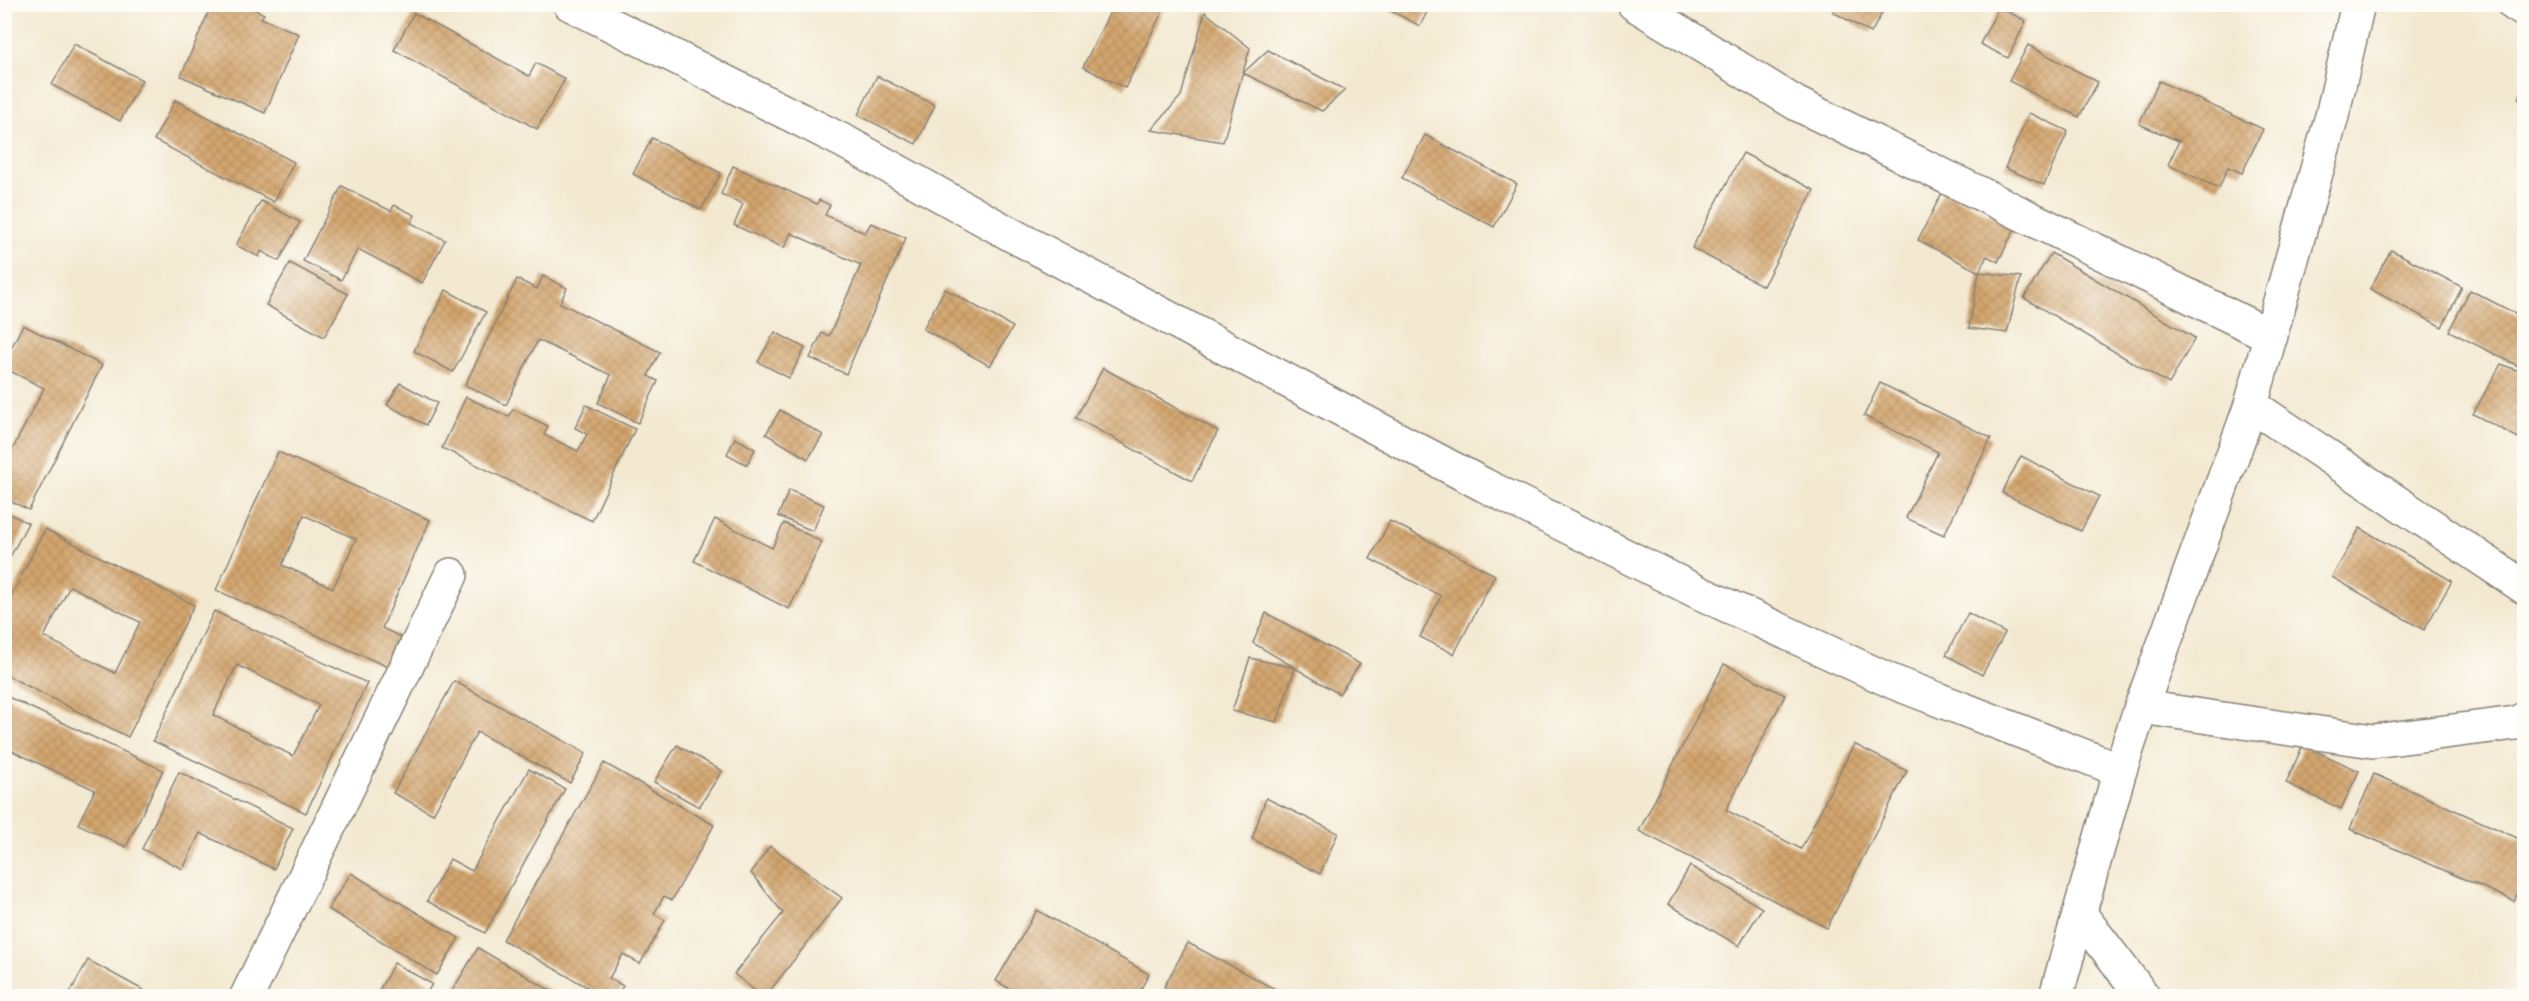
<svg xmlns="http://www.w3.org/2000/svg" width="2529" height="1001" viewBox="0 0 2529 1001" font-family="Itim,sans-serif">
<defs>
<pattern id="building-cross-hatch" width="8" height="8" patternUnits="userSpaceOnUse" patternTransform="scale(1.5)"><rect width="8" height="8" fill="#d3a66e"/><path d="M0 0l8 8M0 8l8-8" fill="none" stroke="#b58e5f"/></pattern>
</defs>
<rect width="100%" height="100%" fill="#fdfcf7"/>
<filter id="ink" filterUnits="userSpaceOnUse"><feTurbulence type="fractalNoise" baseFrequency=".0167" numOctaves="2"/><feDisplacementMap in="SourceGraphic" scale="12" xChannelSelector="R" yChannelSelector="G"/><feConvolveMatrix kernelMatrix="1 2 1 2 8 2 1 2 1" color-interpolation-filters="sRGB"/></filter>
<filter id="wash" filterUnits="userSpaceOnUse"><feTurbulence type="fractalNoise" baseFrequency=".008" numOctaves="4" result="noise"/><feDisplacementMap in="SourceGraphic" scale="24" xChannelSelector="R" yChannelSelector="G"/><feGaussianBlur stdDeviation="1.35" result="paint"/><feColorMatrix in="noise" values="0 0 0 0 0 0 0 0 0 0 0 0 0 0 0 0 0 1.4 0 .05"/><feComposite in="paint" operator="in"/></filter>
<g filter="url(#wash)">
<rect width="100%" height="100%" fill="#f3e9d1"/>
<g id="blocks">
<g fill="url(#building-cross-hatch)" fill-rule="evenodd">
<polygon points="212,4 243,4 264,14 261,18 299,34 265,113 181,76"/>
<polygon points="1114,4 1166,4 1125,88 1083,67"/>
<polygon points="1387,4 1431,4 1420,26 1385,8"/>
<polygon points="1837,4 1887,4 1871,33 1833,12"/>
<polygon points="1999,7 2026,21 2008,58 1980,44"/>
<polygon points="1205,12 1250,48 1223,142 1151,130 1181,96"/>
<polygon points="414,13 529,76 536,63 565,79 537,129 394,50"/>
<polygon points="74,44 142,80 120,121 52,85"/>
<polygon points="2028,45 2098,82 2079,117 2009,81"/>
<polygon points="1268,50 1345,90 1322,111 1243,73"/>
<polygon points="877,76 935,105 916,144 858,115"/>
<polygon points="2159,81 2263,129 2242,173 2228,167 2219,188 2168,165 2179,141 2139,124"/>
<polygon points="2524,87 2524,102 2518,99"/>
<polygon points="175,100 294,162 274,202 154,140"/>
<polygon points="2029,113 2068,131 2044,185 2005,168"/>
<polygon points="1425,135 1517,184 1494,227 1402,178"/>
<polygon points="652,138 721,173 701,210 633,174"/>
<polygon points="1743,153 1814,190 1763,286 1692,248"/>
<polygon points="733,166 817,204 819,200 830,205 825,215 865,233 871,223 906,238 846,374 810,358 822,333 829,336 861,265 791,233 784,248 734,225 743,204 721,194"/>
<polygon points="342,186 391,211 394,205 415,215 411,223 445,240 422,283 358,249 341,280 303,261"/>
<polygon points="1943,191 2015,228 1998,262 1987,256 1979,272 1918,240"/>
<polygon points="261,201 300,222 279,261 261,251 259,257 236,245"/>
<polygon points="2391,250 2462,287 2442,327 2370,289"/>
<polygon points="2051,253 2195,338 2169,384 2024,298"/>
<polygon points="290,263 348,294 324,337 266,305"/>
<polygon points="1979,272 2021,277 2007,333 1969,328"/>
<polygon points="543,276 567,288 560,303 660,352 648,376 658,381 638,423 598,403 611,375 538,340 506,405 465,385 517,279 537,289"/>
<polygon points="945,289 1013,327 990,366 923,329"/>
<polygon points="446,290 486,312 453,372 414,351"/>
<polygon points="2470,290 2524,318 2524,369 2449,331"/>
<polygon points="23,325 102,365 29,510 4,498 4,449 11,452 44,388 4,368 4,362"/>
<polygon points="775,332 805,348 789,378 758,362"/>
<polygon points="2501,364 2524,373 2524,441 2473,414"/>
<polygon points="1103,368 1218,431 1192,481 1076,418"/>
<polygon points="400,383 437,403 426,425 387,405"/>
<polygon points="1880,383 1991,438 1944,535 1906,518 1938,452 1864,416"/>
<polygon points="466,397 509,417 513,409 548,426 544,435 578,451 587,434 575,428 586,405 635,429 592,521 442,448"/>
<polygon points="780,410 823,435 808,459 766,434"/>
<polygon points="735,438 755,449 747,465 727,454"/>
<path d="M278,452l152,68 -48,108 19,9 -13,30 -172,-77zM304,515l52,24 -23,49 -51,-23z"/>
<polygon points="2021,456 2099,496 2081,531 2002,493"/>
<polygon points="789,490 824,505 813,531 778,516"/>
<polygon points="4,511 28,523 9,559 4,557"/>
<polygon points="715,519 772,548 784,523 822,542 789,609 694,561"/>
<polygon points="1390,521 1495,575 1454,654 1420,637 1441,596 1370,559"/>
<polygon points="2360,528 2452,581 2424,630 2332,577"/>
<path d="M45,529l149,76 -66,132 -124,-63v-64zM70,586l70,36 -25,51 -71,-36z"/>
<path d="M214,611l153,72 -61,130 -153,-72zM237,665l82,40 -26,51 -80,-41z"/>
<polygon points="1266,613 1360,664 1339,694 1253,643"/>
<polygon points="1968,613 2005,633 1982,675 1946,655"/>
<polygon points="1250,658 1295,668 1277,722 1232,711"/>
<polygon points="1724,664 1785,695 1726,810 1801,849 1854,744 1907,771 1827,928 1639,831"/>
<polygon points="454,681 586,753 570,783 477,732 433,814 393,793"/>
<polygon points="4,695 163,770 126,847 78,824 95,790 4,747"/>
<polygon points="677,745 722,771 699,807 654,782"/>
<polygon points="2303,745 2359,771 2341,809 2286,783"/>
<polygon points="604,763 714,825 672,900 664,896 654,914 665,920 640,964 623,954 609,978 623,986 617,996 603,996 503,940"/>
<polygon points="529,769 565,789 485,933 427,901 450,859 472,871"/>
<polygon points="179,772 293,828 274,869 200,833 183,869 142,849"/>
<polygon points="2374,774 2524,841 2524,878 2514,901 2350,829"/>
<polygon points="1266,798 1338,833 1320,874 1252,839"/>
<polygon points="770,846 842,898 766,996 762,996 734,974 783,913 751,873"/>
<polygon points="1690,866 1762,908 1739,946 1668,904"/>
<polygon points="351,873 459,938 437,975 328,909"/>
<polygon points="1037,910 1149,974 1137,996 1022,996 996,981"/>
<polygon points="1188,943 1288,996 1181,996 1164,987"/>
<polygon points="478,948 560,996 449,996"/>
<polygon points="88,960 154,996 68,996"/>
<polygon points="394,963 432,984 425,996 376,996"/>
</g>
</g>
</g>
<g filter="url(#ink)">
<use href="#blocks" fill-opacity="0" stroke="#888276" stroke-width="1.5"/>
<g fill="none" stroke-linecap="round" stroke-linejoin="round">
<defs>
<g id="minor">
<polyline points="570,4 845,142 1012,235 1484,485 1700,593 1893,682 2120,770"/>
<polyline points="1634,4 1797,104 2271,336"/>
<polyline points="2514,4 2524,10"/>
<polyline points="2251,405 2524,587"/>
<polyline points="2141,707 2373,741 2516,723 2524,719"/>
<polyline points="2080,914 2143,996"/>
<polyline points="247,996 451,575"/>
<polyline points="2056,996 2120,770 2141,707 2251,405 2332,116 2358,4"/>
</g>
</defs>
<use href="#minor" stroke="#888276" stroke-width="36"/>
<use href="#minor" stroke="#fff" stroke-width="33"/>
</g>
</g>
<rect width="2529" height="1001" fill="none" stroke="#fdfcf7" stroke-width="24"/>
</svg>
